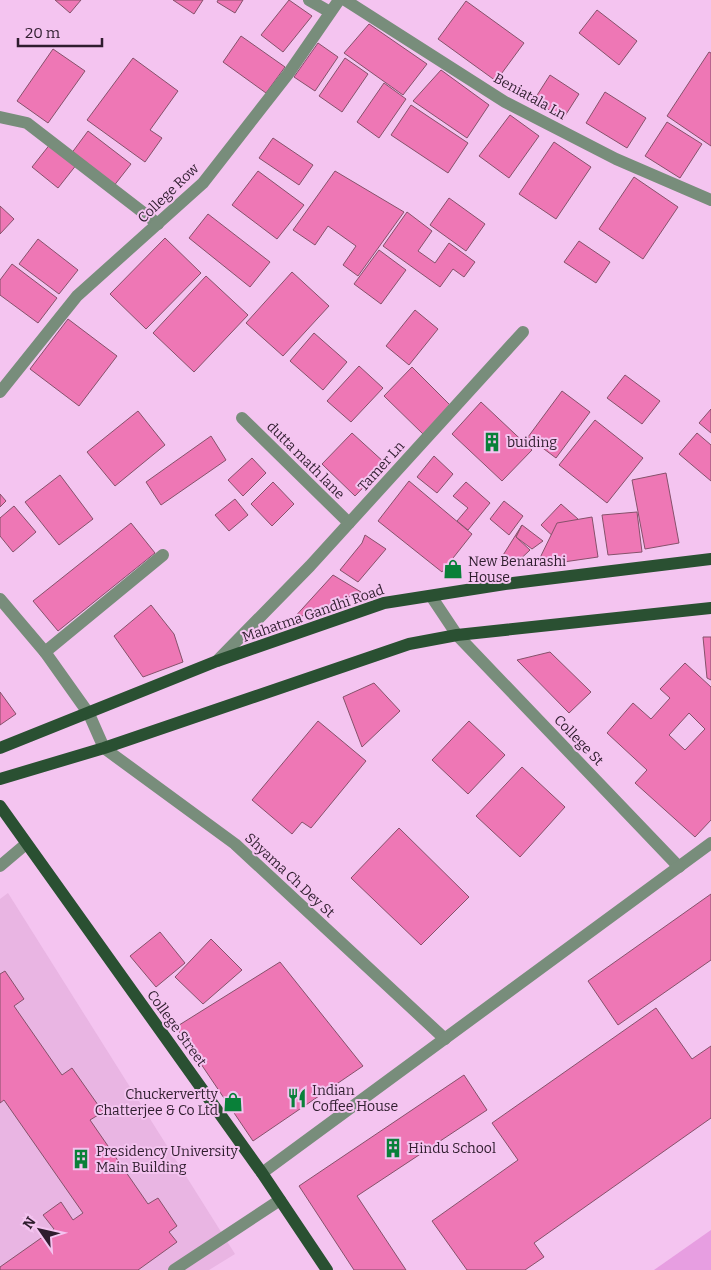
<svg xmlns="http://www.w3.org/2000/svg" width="711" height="1270" viewBox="0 0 711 1270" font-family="Bitter,serif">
<rect width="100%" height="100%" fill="#f4c4f0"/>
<polygon fill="#e9b5e3" points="8,893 235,1254 209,1270 0,1270 0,899"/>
<polygon fill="#e79ee1" points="711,1230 711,1270 654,1270"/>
<g fill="#ee77b5" stroke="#86516b" fill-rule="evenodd">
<polygon points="55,0 81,0 70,13"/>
<polygon points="173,0 203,0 194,14"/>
<polygon points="218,0 243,0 235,13 217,2"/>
<polygon points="289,0 312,16 283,52 261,35"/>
<polygon points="466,1 524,43 496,81 438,39"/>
<polygon points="597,10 637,41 619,65 579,33"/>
<polygon points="369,24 427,64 403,95 344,53"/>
<polygon points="241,36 285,67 266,93 223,62"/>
<polygon points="318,43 338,57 315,91 294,77"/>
<polygon points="53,49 85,71 48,123 17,101"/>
<polygon points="709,52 711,53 711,146 667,116"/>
<polygon points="133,58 178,91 150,130 162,138 145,162 87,120"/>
<polygon points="345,58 368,74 342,112 319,96"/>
<polygon points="441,70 489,105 467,138 413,101"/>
<polygon points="550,75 579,94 563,119 534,100"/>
<polygon points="384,83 406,99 379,138 357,122"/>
<polygon points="605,92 646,118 627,148 586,123"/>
<polygon points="411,105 468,143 448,173 391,135"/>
<polygon points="510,115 539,136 509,178 479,156"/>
<polygon points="667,122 702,144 680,178 645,156"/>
<polygon points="88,131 131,164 113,187 71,154"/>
<polygon points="273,138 313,165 299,185 259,158"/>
<polygon points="554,142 591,167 556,219 519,194"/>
<polygon points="51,143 77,164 58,188 32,167"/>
<polygon points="258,171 304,205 277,239 232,205"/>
<polygon points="335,171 404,212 358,276 343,265 356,246 328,226 315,245 293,230"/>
<polygon points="634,177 678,207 643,259 599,229"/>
<polygon points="449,198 485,224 466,251 430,225"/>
<polygon points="0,206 14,219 0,234"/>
<polygon points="407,212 432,231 418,251 435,263 449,243 475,262 464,277 453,269 440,287 383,246"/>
<polygon points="208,214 270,262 250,287 189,238"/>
<polygon points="165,238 201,273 146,329 110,294"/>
<polygon points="38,239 78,270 59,294 19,264"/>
<polygon points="579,241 610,262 596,283 564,262"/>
<polygon points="379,250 406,270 381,304 354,284"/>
<polygon points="12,264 57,298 38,323 0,295 0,280"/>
<polygon points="292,272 329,306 283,356 246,323"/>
<polygon points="206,276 248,315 194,372 153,333"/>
<polygon points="415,310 438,329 409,365 386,346"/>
<polygon points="68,319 117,356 79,406 30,369"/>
<polygon points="314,333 347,362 323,390 290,361"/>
<polygon points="359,366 383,388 351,422 327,401"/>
<polygon points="412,367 451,406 423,434 384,396"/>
<polygon points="625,375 660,401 642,424 607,398"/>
<polygon points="562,391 590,412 556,458 528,437"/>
<polygon points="481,402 532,450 502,481 452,434"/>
<polygon points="711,409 711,433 699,423"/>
<polygon points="138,411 165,445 115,486 87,452"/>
<polygon points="595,420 643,458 607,503 559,465"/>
<polygon points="352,433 386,464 355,496 322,464"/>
<polygon points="697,433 711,445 711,481 679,454"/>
<polygon points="211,436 226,460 161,505 146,482"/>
<polygon points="434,456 453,474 437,493 417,477"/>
<polygon points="252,458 266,473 243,496 228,480"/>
<polygon points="666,473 679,543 645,549 632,480"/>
<polygon points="60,475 93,519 59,545 25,502"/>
<polygon points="409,481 472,534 442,572 378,521"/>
<polygon points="273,482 294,504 272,526 251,504"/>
<polygon points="466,482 490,503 468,530 457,521 468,508 453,496"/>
<polygon points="0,494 6,501 0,507"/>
<polygon points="235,499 248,515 229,531 215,515"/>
<polygon points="504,501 523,516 509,535 490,519"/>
<polygon points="561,504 578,519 558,541 541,525"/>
<polygon points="14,506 36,532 13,552 0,536 0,518"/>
<polygon points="637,512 642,552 608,555 602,515"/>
<polygon points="592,517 598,557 536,566 557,523"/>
<polygon points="131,523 155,553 58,631 33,601"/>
<polygon points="522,525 516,537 530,550 512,567 500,560"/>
<polygon points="522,525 543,541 532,549 516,537"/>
<polygon points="365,535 386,549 358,582 340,570 362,543"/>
<polygon points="333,575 361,592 292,620"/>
<polygon points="151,605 174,634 183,662 143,677 114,636"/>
<polygon points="703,637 711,637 711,680 707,678"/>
<polygon points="550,652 591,692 569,713 517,660"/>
<path d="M685,663l26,24v133l-16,17 -60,-54 12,-13 -40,-37 26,-30 18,16 19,-21 -10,-9zM689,713l16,16 -20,21 -16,-15z"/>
<polygon points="374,683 400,711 362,747 343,697"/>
<polygon points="0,692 16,714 0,725"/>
<polygon points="318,721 366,761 311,828 302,822 292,834 252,800"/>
<polygon points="469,721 505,755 468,794 432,760"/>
<polygon points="522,767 565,807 520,857 476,816"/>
<polygon points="399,828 469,897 421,945 351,878"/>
<polygon points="711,894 711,960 618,1025 588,981"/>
<polygon points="160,932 185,963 156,987 130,956"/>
<polygon points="211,939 242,970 203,1004 175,977"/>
<polygon points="280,962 363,1066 253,1141 176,1027"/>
<polygon points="5,971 24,999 14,1006 62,1075 72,1068 103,1112 90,1120 148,1204 158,1198 177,1226 169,1232 177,1242 138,1270 0,1270 0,1267 54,1229 43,1215 61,1202 73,1220 83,1213 4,1100 0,1103 0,974"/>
<polygon points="656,1008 692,1059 711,1046 711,1118 534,1243 544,1257 525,1270 467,1270 432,1221 518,1160 492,1123"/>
<polygon points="464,1075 487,1110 357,1196 406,1270 354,1270 299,1186"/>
</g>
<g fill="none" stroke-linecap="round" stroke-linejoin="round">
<g stroke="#788d7b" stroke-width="12">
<polyline points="309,0 330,12"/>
<polyline points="345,0 505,102 616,159 711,200"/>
<polyline points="0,117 27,123 158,224"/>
<polyline points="0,392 77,296 203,183 288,74 339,0"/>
<polyline points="242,418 349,523"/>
<polyline points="431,596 457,635 679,867"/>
<polyline points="0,599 45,652 163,555"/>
<polyline points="45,652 89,714 104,748 235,844 445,1039"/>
<polyline points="217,661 310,566 523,332"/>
<polyline points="0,866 26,844"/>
<polyline points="262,1173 711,843"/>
<polyline points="174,1270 280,1200"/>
</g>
<g stroke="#2a5032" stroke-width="12">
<polyline points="0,748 217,661 384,603 505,584 711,559"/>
<polyline points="0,779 104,748 409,644 457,635 711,608"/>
<polyline points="0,806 262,1173 327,1270"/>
</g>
</g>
<defs>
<symbol id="building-bare" viewBox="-9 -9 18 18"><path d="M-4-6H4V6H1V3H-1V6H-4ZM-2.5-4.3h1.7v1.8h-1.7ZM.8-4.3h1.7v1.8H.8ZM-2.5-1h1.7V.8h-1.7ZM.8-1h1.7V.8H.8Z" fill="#098039" stroke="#f4c4f0" stroke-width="2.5" paint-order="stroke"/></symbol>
<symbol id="shop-bare" viewBox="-9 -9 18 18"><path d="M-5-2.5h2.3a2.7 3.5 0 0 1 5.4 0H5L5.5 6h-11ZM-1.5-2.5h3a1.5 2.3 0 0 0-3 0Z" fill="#098039" stroke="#f4c4f0" stroke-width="2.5" paint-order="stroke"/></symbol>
<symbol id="restaurant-bare" viewBox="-9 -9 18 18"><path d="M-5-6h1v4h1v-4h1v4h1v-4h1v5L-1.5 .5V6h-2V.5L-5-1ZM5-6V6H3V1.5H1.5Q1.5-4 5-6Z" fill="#098039" stroke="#f4c4f0" stroke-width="2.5" paint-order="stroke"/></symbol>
</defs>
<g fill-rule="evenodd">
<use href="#building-bare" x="478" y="428" width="28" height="28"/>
<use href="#shop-bare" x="439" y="555" width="28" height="28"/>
<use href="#restaurant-bare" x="283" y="1084" width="28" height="28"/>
<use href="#shop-bare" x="219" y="1088" width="28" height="28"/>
<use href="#building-bare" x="379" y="1134" width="28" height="28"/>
<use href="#building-bare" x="67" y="1145" width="28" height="28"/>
</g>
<g text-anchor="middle" stroke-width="4" stroke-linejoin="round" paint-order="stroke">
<g font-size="14" fill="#2f1d2e" stroke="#f4c4f0">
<text transform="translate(530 96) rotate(29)" y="5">Beniatala Ln</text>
<text transform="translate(168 193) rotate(-44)" y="5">College Row</text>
<text transform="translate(306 460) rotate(45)" y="5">dutta math lane</text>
<text transform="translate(381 466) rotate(-48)" y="5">Tamer Ln</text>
<text transform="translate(313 613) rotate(-19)" y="5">Mahatma Gandhi Road</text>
<text transform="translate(579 740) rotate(46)" y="5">College St</text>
<text transform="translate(290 875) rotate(43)" y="5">Shyama Ch Dey St</text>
<text transform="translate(177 1028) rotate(54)" y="5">College Street</text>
</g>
<g font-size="14" fill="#2f1d2e" stroke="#f4c4f0" text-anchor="start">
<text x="507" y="447">buiding</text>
<text x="468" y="566">New Benarashi<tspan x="468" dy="16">House</tspan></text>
<text x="312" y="1095">Indian<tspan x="312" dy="16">Coffee House</tspan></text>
<text x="218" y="1099" text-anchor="end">Chuckervertty<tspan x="218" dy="16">Chatterjee &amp; Co Ltd</tspan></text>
<text x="408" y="1153">Hindu School</text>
<text x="96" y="1156">Presidency University<tspan x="96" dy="16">Main Building</tspan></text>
</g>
</g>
<g transform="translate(40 1230) rotate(304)" stroke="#f4c4f0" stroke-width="4" paint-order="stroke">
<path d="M0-4L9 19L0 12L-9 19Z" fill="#2f1d2e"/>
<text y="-8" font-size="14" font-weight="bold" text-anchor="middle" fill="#2f1d2e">N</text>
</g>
<path d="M18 38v8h84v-8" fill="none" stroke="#2f1d2e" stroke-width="2.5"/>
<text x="25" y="38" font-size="15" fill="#2f1d2e" stroke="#f4c4f0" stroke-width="4" paint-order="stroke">20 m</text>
</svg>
